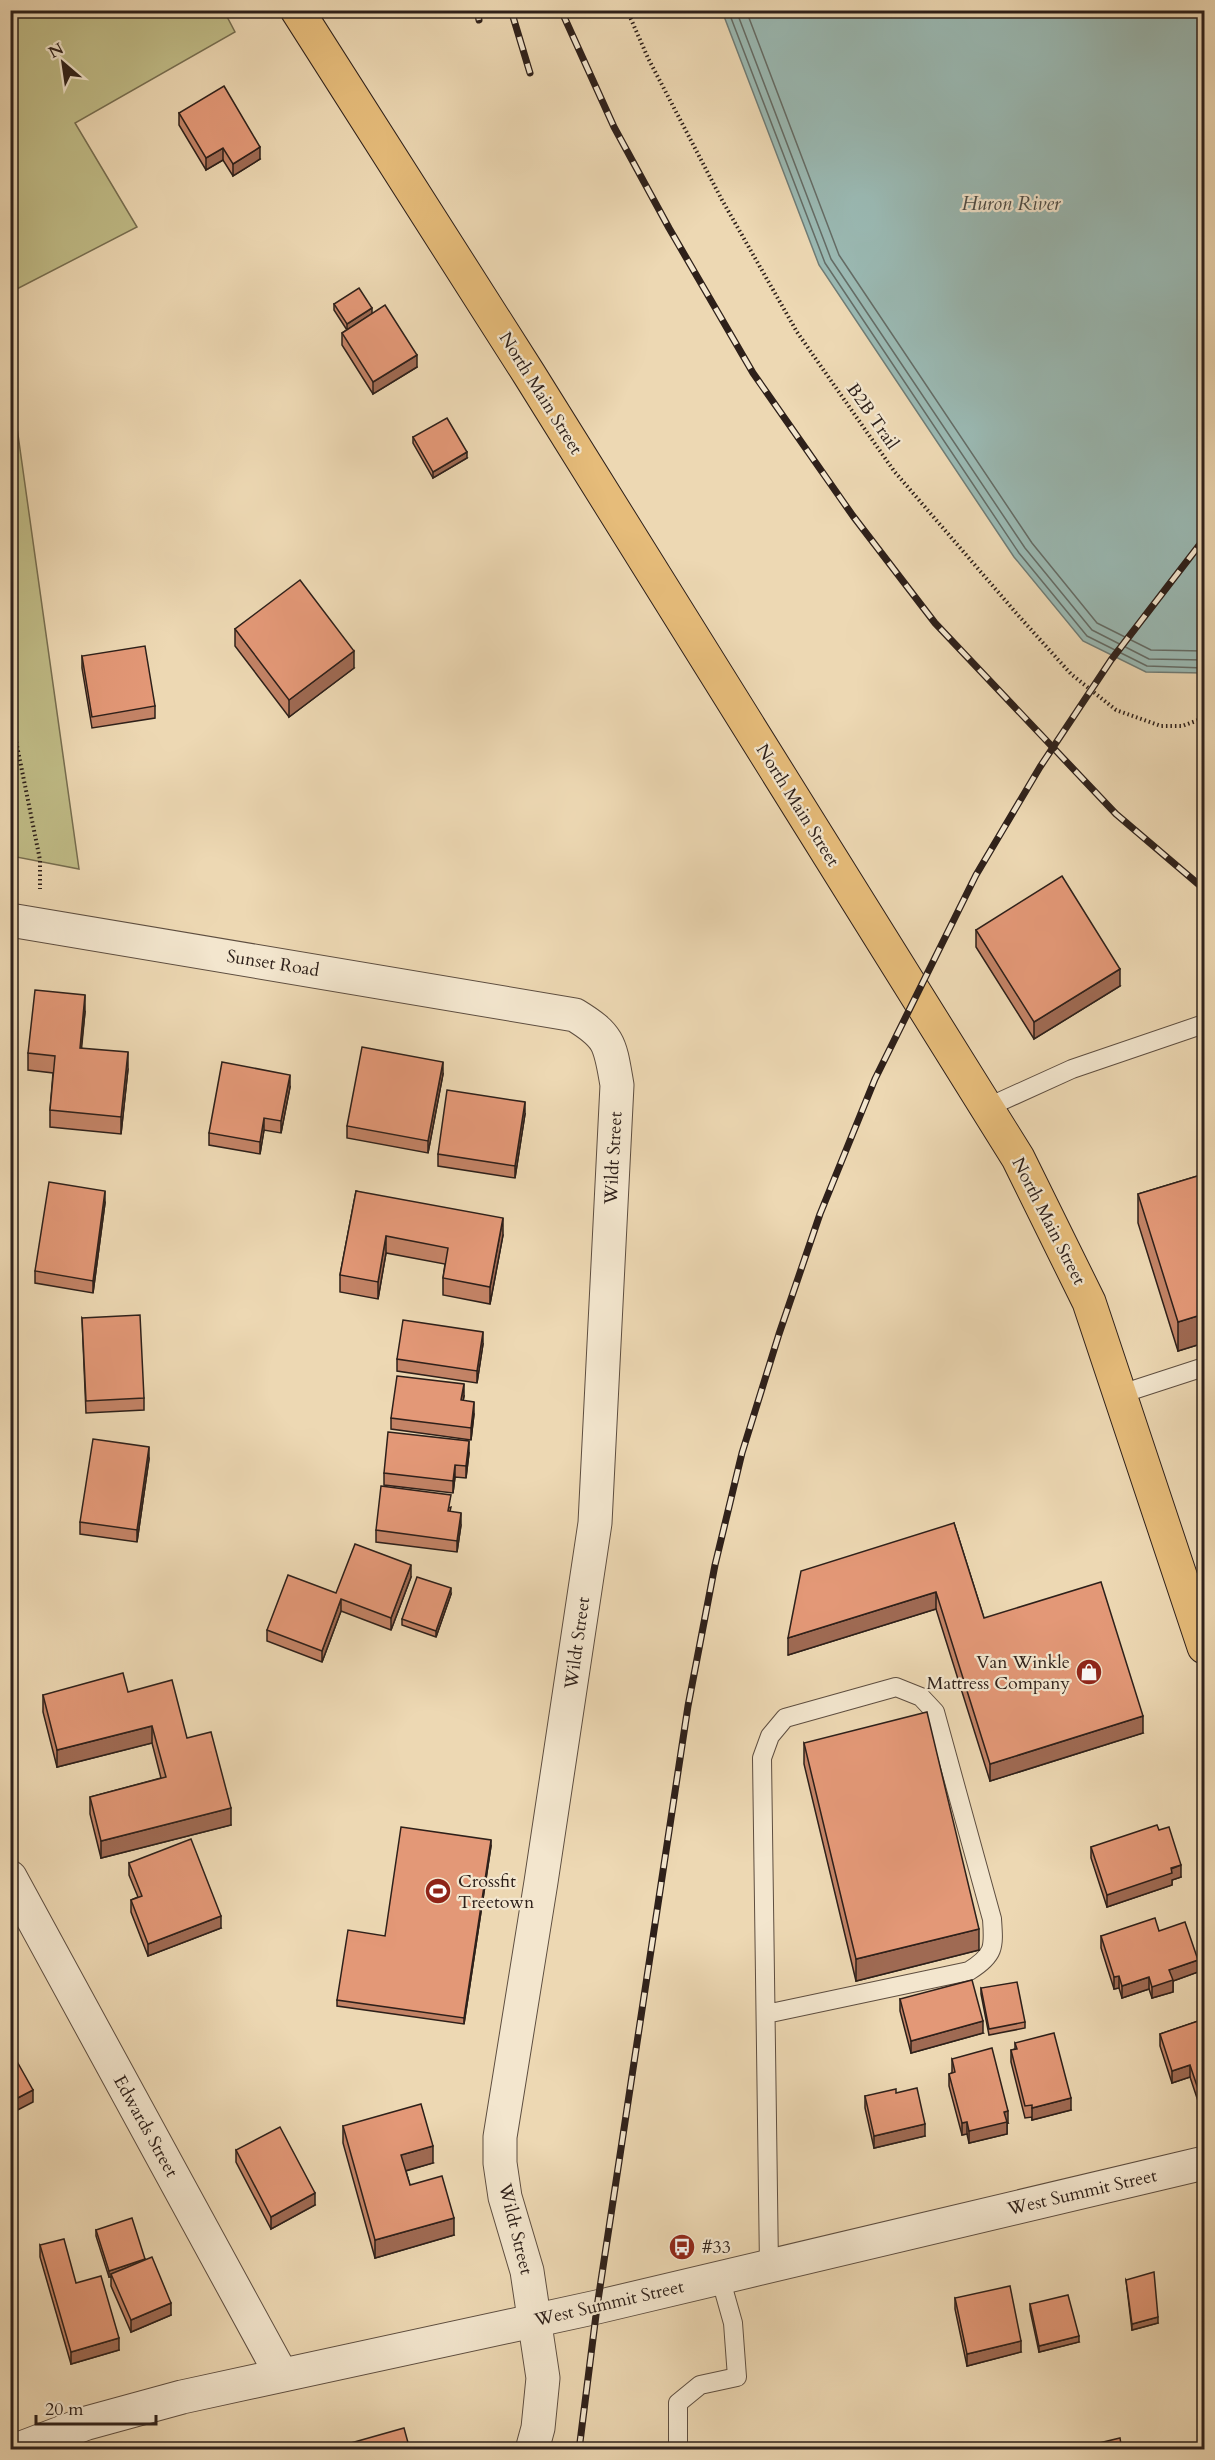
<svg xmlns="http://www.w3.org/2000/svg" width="1215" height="2460" viewBox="0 0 1215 2460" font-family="Cardo,serif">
<rect width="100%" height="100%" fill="#edd8b3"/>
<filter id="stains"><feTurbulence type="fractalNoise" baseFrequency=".00333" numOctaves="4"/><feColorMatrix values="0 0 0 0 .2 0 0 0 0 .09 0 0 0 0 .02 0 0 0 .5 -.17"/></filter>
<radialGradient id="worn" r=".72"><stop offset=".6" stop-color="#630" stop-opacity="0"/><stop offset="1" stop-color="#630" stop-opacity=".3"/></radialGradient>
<g fill="#c0bc87" stroke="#776e50" stroke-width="1.5">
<polygon points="11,10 224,11 235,32 75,123 137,227 11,292"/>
<polygon points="10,385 11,385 79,869 11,856"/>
</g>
<polygon fill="#9ab9b3" stroke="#6f7c76" stroke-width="1.5" points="722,11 1204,11 1204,673 1146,672 1083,641 1014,557 819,265"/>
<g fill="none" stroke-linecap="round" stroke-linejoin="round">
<g stroke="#646c66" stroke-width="1.5">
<polyline points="728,10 825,263 1019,553 1087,636 1147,666 1204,668"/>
<polyline points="736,10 831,259 1025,548 1092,630 1149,659 1204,660"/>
<polyline points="746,10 839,255 1032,543 1097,623 1151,650 1204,651"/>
</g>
<defs>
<g id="service">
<polyline points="986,1108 1072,1069 1204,1024"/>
<polyline points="1121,1394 1204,1367"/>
<path d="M766,2014l203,-43c26,-16 25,-24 23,-52l-57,-207 -14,-15 -25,-10 -111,31 -15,18 -8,22 7,508"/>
<polyline points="678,2450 678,2403 700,2385 737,2377 733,2323 720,2277"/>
</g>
<g id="minor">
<path d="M10,920l565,95c36,22 35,30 42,70l-22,438 -54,359 -41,255v26l5,34 22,74 16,107 -5,50 -6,22"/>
<polyline points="10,1877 281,2374"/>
</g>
<polyline id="tertiary" points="16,2450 87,2423 182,2397 597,2307 1204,2163"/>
<polyline id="primary" points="297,10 529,374 1018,1158 1089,1302 1204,1647"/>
</defs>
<use href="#service" stroke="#5e4e40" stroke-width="20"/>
<use href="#minor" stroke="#5e4e40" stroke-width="35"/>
<use href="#tertiary" stroke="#5e4e40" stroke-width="35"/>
<use href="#primary" stroke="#2e201a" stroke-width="35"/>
<g stroke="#2e201a" stroke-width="4" stroke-dasharray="1.5 3" stroke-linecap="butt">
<polyline points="627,10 648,58 722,200 797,332 894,471 1017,614 1071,674 1116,710 1161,726 1182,726 1204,718"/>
<polyline points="10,711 40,860 40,889"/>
</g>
<use href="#service" stroke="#f3e6ce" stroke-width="18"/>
<use href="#minor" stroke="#f3e6ce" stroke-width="33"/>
<use href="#tertiary" stroke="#f3e6ce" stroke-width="33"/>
<use href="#primary" stroke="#e6bc7a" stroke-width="33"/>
<defs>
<g id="rail">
<polyline points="477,10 479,20"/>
<polyline points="511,10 530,73"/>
<polyline points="561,10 614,127 669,228 753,373 853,516 935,623 1116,814 1204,889"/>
<polyline points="579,2450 597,2307 688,1706 715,1565 742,1453 779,1334 820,1214 875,1079 976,875 1040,767 1111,660 1204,539"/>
</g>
</defs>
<use href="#rail" stroke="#2e201a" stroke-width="7"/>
<use href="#rail" stroke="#f3e6ce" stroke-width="4.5" stroke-dasharray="14" stroke-linecap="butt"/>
</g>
<g fill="#c38366" stroke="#2e201a" stroke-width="1.5">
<polygon points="179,113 260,159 233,176 223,160 206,170 179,125"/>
<polygon points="334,304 372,314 417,367 373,394 342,345 342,333 347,330 334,310"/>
<polygon points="413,437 467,458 433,478 413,443"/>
<polygon points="235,629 354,668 289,717 235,646"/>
<polygon points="82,656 155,706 155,718 92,728 82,668"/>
<polygon points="976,930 1120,986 1034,1039 976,947"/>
<polygon points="85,1012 81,1048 128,1069 121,1134 50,1127 50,1110 53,1073 28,1070 28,1053"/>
<polygon points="443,1074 428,1153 347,1138 347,1126"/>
<polygon points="290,1087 281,1133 264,1130 260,1154 209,1145 209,1133"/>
<polygon points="525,1114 515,1178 438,1166 438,1154"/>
<polygon points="1204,1174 1204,1343 1178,1351 1138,1223 1138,1194"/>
<polygon points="356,1191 503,1235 490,1304 443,1295 443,1278 445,1264 386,1253 378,1299 340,1292 340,1275"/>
<polygon points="105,1203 93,1293 35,1283 35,1271"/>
<polygon points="82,1318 144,1398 144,1410 86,1413"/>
<polygon points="483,1344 477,1383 397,1371 397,1359"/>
<polygon points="1204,1374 1204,1409 1198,1388 1198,1376"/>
<polygon points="464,1396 463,1401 474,1414 471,1440 391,1429 391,1418"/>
<polygon points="469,1453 466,1478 455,1477 453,1493 384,1485 384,1473"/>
<polygon points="149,1459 137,1542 80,1534 80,1522"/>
<polygon points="451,1507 450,1511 461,1525 457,1552 376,1542 376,1530"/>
<polygon points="954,1523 984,1618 1143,1733 990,1781 936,1609 788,1655"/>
<polygon points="411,1577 391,1630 341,1611 322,1662 267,1641 267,1630 336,1593"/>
<polygon points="451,1594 436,1637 402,1625 402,1619"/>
<polygon points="128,1692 187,1738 231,1825 101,1858 90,1814 90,1797 161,1778 152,1743 57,1767 43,1712 43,1695"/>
<polygon points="804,1743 979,1950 856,1981 804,1764"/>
<polygon points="1159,1830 1181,1877 1172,1880 1172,1885 1107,1907 1091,1858 1091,1847"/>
<polygon points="491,1846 464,2024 337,2006 337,2000 385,1936"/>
<polygon points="129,1863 221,1928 148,1956 131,1912 131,1900 138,1897 129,1875"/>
<polygon points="1159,1931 1198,1972 1173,1981 1173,1992 1152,1998 1149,1989 1122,1998 1119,1988 1114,1989 1101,1948 1101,1936"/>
<polygon points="981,1988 1025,2022 1025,2028 989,2035 981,1994"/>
<polygon points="900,1999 983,2033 911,2053 900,2011"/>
<polygon points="1204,2019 1204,2098 1198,2101 1190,2077 1172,2083 1160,2046 1160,2034"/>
<polygon points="1015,2043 1071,2110 1032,2120 1032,2117 1025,2118 1011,2062 1011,2050 1015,2049"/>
<polygon points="952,2059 1008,2123 1007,2123 1007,2134 969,2143 967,2134 962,2135 949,2086 949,2074 952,2073"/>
<polygon points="896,2093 925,2136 874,2148 865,2108 865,2096"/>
<polygon points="343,2126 433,2163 406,2171 410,2185 454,2235 375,2258 343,2143"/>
<polygon points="236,2150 315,2205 271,2229 236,2162"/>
<polygon points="96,2230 145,2260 171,2315 131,2332 111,2286 111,2277 109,2277 96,2236"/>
<polygon points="40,2245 76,2283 119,2350 71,2364 40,2257"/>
<polygon points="1126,2280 1158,2323 1132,2330"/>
<polygon points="955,2298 1021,2352 967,2366 955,2309"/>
<polygon points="1030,2304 1079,2342 1039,2352 1030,2310"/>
</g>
<g fill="#9f6a53" stroke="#2e201a" stroke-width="1.5">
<polygon points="260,147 260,159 233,176 233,164"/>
<polygon points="223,148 223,160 206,170 206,158"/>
<polygon points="372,308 372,314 347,330 347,324"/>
<polygon points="417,355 417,367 373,394 373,382"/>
<polygon points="467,452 467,458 433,478 433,472"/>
<polygon points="354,651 354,668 289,717 289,700"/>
<polygon points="1120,969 1120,986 1034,1039 1034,1022"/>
<polygon points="85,995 85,1012 80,1065 80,1048"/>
<polygon points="128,1052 128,1069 121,1134 121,1117"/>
<polygon points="443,1062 443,1074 428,1153 428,1141"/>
<polygon points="290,1075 290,1087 281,1133 281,1121"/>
<polygon points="525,1102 525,1114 515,1178 515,1166"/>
<polygon points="264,1118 264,1130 260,1154 260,1142"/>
<polygon points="105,1191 105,1203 93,1293 93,1281"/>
<polygon points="503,1218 503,1235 490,1304 490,1287"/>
<polygon points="386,1236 386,1253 378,1299 378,1282"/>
<polygon points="1204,1314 1204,1343 1178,1351 1178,1322"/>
<polygon points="483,1332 483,1344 477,1383 477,1371"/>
<polygon points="464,1384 464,1396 461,1412 461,1400"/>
<polygon points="474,1402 474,1414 471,1440 471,1428"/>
<polygon points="469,1441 469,1453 466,1478 466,1466"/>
<polygon points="149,1447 149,1459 137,1542 137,1530"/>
<polygon points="455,1465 455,1477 453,1493 453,1481"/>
<polygon points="461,1513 461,1525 457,1552 457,1541"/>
<polygon points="411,1565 411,1577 391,1630 391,1618"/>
<polygon points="451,1588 451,1594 436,1637 436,1631"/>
<polygon points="936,1592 936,1609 788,1655 788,1638"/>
<polygon points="341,1599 341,1611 322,1662 322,1651"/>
<polygon points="1143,1716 1143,1733 990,1781 990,1764"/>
<polygon points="152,1726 152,1743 57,1767 57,1750"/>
<polygon points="231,1808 231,1825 101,1858 101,1841"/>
<polygon points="491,1840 491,1846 464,2024 464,2018"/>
<polygon points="1181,1865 1181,1877 1172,1880 1172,1885 1107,1907 1107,1895"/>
<polygon points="221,1916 221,1928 148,1956 148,1944"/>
<polygon points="979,1929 979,1950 856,1981 856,1959"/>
<polygon points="1198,1960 1198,1972 1173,1981 1173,1992 1152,1998 1152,1987 1169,1970"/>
<polygon points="1119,1976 1119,1988 1114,1989 1114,1977"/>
<polygon points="1149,1977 1149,1989 1122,1998 1122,1986"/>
<polygon points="983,2021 983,2033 911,2053 911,2041"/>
<polygon points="1190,2065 1190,2077 1172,2083 1172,2071"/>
<polygon points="1204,2087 1204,2098 1198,2101 1198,2089"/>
<polygon points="33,2090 33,2102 10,2114 10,2102"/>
<polygon points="1071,2098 1071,2110 1032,2120 1032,2108"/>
<polygon points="1008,2111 1008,2123 1007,2123 1007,2134 969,2143 969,2131 1004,2112"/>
<polygon points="967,2122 967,2134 962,2135 962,2123"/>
<polygon points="925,2124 925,2136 874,2148 874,2136"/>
<polygon points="433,2146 433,2163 401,2172 401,2155"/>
<polygon points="315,2193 315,2205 271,2229 271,2217"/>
<polygon points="454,2218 454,2235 375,2258 375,2240"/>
<polygon points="145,2259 145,2265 111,2274 111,2277 109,2277 109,2271"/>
<polygon points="171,2303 171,2315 131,2332 131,2320"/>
<polygon points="12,2308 12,2320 10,2321 10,2309"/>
<polygon points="1158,2317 1158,2323 1132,2330 1132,2324"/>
<polygon points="1079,2336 1079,2342 1039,2352 1039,2346"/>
<polygon points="119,2338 119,2350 71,2364 71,2352"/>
<polygon points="1021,2341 1021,2352 967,2366 967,2354"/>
</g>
<g fill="#e39877" stroke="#2e201a" stroke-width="1.5">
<polygon points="224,86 260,147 233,164 223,148 206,158 179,113"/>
<polygon points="359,288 372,308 347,324 334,304"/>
<polygon points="385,305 417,355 373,382 342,333"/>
<polygon points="447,418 467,452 433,472 413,437"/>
<polygon points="300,580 354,651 289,700 235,629"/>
<polygon points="145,646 155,706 92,717 82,656"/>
<polygon points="1062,876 1120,969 1034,1022 976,930"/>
<polygon points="35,990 85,995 80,1048 128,1052 121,1117 50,1110 55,1056 28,1053"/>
<polygon points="362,1047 443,1062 428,1141 347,1126"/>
<polygon points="222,1062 290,1075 281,1121 264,1118 260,1142 209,1133"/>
<polygon points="447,1090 525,1102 515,1166 438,1154"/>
<polygon points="1204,1174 1204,1314 1178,1322 1138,1194"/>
<polygon points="49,1182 105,1191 93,1281 35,1271"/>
<polygon points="356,1191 503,1218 490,1287 443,1278 448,1248 386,1236 378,1282 340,1275"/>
<polygon points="140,1315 144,1398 86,1401 82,1318"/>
<polygon points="403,1320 483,1332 477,1371 397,1359"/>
<polygon points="1204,1374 1204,1398 1198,1376"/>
<polygon points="397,1376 464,1384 461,1400 474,1402 471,1428 391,1418"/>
<polygon points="388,1432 469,1441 466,1466 455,1465 453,1481 384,1473"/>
<polygon points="93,1439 149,1447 137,1530 80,1522"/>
<polygon points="381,1486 451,1495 448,1511 461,1513 457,1541 376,1530"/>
<polygon points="954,1523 984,1618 1101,1582 1143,1716 990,1764 936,1592 788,1638 801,1571"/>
<polygon points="355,1544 411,1565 391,1618 341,1599 322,1651 267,1630 288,1575 336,1593"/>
<polygon points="417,1577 451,1588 436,1631 402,1619"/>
<polygon points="123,1673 128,1692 172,1680 187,1738 211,1732 231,1808 101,1841 90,1797 166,1777 152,1726 57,1750 43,1695"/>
<polygon points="927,1712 979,1929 856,1959 804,1743"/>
<polygon points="1157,1825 1159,1830 1169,1827 1181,1865 1171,1868 1172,1873 1107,1895 1091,1847"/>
<polygon points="401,1827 491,1840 464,2018 337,2000 348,1930 385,1936"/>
<polygon points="191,1839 221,1916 148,1944 131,1900 142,1896 129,1863"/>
<polygon points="1155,1918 1159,1931 1185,1922 1198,1960 1169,1970 1173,1980 1152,1987 1149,1977 1122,1986 1119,1976 1114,1977 1101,1936"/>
<polygon points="972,1980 983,2021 911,2041 900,1999"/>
<polygon points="1017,1982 1025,2022 989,2029 981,1988"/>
<polygon points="1204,2019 1204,2087 1198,2089 1190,2065 1172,2071 1160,2034"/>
<polygon points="1054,2033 1071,2098 1032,2108 1032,2105 1025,2106 1011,2050 1017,2049 1015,2043"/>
<polygon points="992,2048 1008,2111 1004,2112 1007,2122 969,2131 967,2122 962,2123 949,2074 955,2072 952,2059"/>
<polygon points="10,2049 33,2090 10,2102"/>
<polygon points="917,2088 925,2124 874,2136 865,2096 896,2089 896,2093"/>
<polygon points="421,2104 433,2146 401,2155 410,2185 442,2176 454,2218 375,2240 343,2126"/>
<polygon points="280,2127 315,2193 271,2217 236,2150"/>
<polygon points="132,2218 145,2259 109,2271 96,2230"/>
<polygon points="64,2239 76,2283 101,2276 119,2338 71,2352 40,2245"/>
<polygon points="152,2257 171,2303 131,2320 111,2274"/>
<polygon points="1154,2272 1158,2317 1132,2324 1126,2280"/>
<polygon points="1010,2286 1021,2341 967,2354 955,2298"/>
<polygon points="1068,2295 1079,2336 1039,2346 1030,2304"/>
<polygon points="404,2428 410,2450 326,2450"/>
<polygon points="1120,2438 1122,2450 1070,2450"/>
</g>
<defs>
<symbol id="shop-disc" viewBox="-11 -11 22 22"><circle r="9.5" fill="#8f2418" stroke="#f3e6ce"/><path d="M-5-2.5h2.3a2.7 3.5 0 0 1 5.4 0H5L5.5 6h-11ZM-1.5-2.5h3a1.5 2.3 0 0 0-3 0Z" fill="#fff"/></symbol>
<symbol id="stadium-disc" viewBox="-11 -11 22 22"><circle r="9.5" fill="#8f2418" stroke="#f3e6ce"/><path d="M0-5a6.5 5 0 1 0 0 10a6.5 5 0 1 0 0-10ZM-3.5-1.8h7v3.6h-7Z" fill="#fff"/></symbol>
<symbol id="bus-disc" viewBox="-11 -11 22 22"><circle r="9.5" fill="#8f2418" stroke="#f3e6ce"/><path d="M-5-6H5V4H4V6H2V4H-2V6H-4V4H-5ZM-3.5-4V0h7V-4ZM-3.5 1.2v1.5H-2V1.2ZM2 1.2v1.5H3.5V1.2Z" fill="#fff"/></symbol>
</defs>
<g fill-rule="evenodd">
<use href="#shop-disc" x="1074" y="1657" width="30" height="30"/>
<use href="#stadium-disc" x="423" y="1876" width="30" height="30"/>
<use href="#bus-disc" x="667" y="2232" width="30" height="30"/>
</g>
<g text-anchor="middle" stroke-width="4.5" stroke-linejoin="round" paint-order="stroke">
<g font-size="18" fill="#2e201a" stroke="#f3e6ce">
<text transform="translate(541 393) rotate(58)" y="6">North Main Street</text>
<text transform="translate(873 416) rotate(55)" y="6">B2B Trail</text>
<text transform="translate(798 805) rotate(58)" y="6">North Main Street</text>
<text transform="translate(273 963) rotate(9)" y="6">Sunset Road</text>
<text transform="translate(613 1158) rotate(-87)" y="6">Wildt Street</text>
<text transform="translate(1049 1221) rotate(63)" y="6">North Main Street</text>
<text transform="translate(577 1643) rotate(-82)" y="6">Wildt Street</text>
<text transform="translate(146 2126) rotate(61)" y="6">Edwards Street</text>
<text transform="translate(1082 2192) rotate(-13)" y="6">West Summit Street</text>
<text transform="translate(516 2229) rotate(76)" y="6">Wildt Street</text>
<text transform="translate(609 2303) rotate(-13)" y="6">West Summit Street</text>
</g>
<g font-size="18" fill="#2e201a" stroke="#f3e6ce" text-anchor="start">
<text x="1070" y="1668" text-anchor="end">Van Winkle<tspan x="1070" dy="21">Mattress Company</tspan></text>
<text x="458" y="1887">Crossfit<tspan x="458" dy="21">Treetown</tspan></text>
<text x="702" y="2253">#33</text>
</g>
<g font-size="20" font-style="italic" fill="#4e4e48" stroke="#f3e6ce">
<text x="1011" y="210">Huron River</text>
</g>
</g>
<rect width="1215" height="2460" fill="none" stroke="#edd8b3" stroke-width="36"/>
<rect x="12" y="12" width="1191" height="2436" fill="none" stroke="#2e201a" stroke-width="3"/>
<rect x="18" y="18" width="1179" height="2424" fill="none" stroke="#2e201a" stroke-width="1.5"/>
<g transform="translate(63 63) rotate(331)" stroke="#f3e6ce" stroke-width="4.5" paint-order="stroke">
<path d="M0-4.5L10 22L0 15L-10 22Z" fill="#2e201a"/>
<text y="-9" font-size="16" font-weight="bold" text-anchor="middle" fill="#2e201a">N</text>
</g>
<path d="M36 2415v9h120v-9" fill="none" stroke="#2e201a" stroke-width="3"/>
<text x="45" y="2415" font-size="18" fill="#2e201a" stroke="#f3e6ce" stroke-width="4.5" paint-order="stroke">20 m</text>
<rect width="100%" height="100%" filter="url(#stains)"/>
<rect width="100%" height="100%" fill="url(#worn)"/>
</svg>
